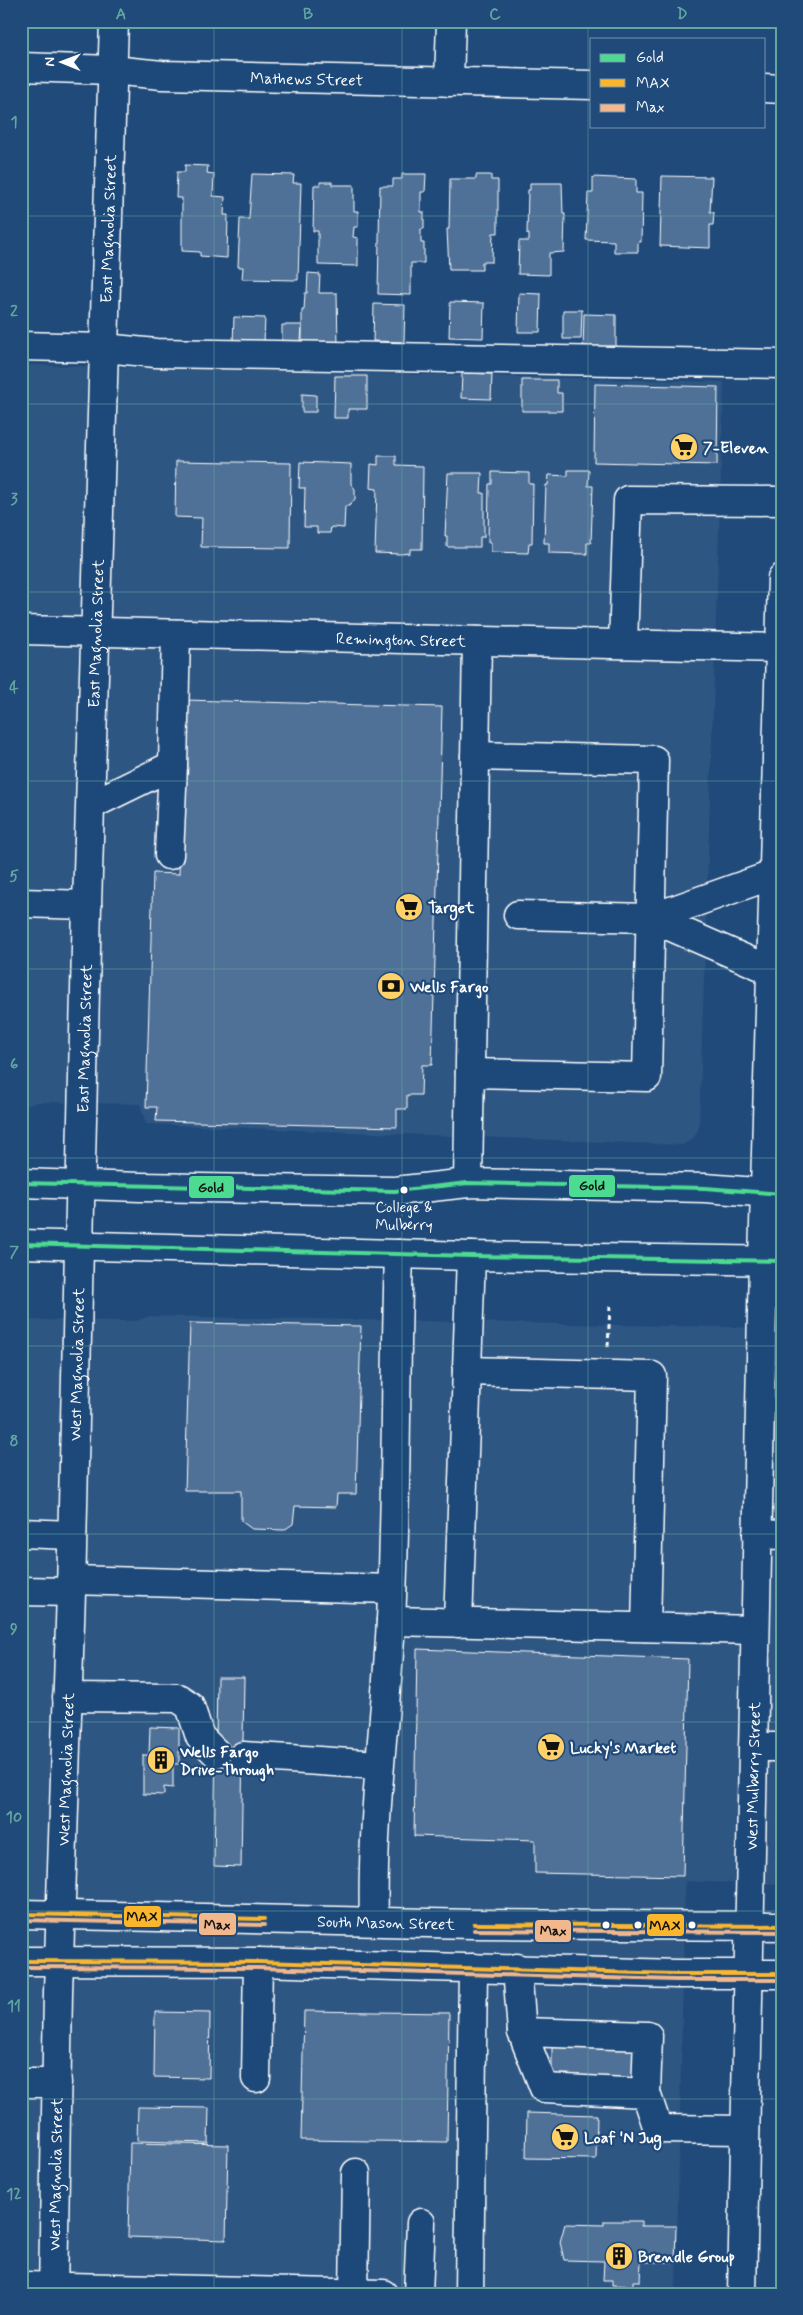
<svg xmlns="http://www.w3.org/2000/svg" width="803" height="2315" viewBox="0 0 803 2315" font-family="Mynerve,sans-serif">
<rect width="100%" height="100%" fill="#1f4a7a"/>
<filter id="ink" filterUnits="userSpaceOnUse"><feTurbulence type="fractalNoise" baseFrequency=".02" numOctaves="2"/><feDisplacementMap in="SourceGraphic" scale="10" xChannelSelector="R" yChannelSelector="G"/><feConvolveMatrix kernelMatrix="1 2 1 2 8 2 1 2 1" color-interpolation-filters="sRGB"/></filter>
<g filter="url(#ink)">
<g fill="#2e5683">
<polygon points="21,188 30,365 724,382 699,1128 693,1139 683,1145 146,1124 140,1104 37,1102 21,1108"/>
<polygon points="150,1316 782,1328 782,1885 685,1881 676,2294 21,2294 21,1320 136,1321"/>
</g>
<g fill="#507197" stroke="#fff">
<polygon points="185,165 208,166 207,173 214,174 213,196 225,197 224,215 228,215 227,258 200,256 200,252 182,251 182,198 176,198 177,172 185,172"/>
<polygon points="252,174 294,175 293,183 301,183 298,280 242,279 243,267 238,267 240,219 249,219"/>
<polygon points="402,174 426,174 425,192 421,192 421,212 424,212 424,229 421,229 421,243 424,243 424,263 411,263 411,295 378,294 380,186 393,186 393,179 402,179"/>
<polygon points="476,175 491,175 491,180 498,180 498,233 493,233 492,262 482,262 482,270 449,270 447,229 449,229 450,179 476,179"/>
<polygon points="662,176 712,177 710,212 714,212 713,225 710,225 710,248 660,246"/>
<polygon points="593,177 636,179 636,193 642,193 641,242 638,242 638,252 614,252 614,241 586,240 588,193 593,193"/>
<polygon points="320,182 332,182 332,185 354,185 354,211 358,211 358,227 354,227 353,237 358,238 358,266 318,265 318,231 313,231 314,185 320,185"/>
<polygon points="530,183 562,183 563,214 565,214 564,252 549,253 549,275 518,274 519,241 529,241 529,234 527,234 528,190 530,190"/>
<polygon points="308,273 320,274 319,293 337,293 338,346 302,346 302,310 304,310 305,293 307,293"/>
<polygon points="519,293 541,294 540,332 518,332"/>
<polygon points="450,302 484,303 483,338 449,337"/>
<polygon points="374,304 405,305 404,342 373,341"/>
<polygon points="563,310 582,310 581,339 563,339"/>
<polygon points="584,314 616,315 616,353 583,352"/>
<polygon points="234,317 265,318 264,343 233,343"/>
<polygon points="282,325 302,325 301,342 282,342"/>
<polygon points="462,373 492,374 491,399 461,398"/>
<polygon points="335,376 367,376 367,409 348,409 348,418 334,418"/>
<polygon points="522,380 557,380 557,393 562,393 562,411 522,411"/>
<polygon points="595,384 718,387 717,465 594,462"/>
<polygon points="302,394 316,395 316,412 302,412"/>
<polygon points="378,456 396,456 396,465 423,466 422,549 410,549 410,553 401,554 375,553 377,489 370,488 371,464 378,465"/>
<polygon points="176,461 291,463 290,548 201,547 202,518 175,517"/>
<polygon points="300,462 351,464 351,484 355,489 355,499 349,506 345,506 344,528 331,527 330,533 317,533 317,527 304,527 305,488 299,488"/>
<polygon points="568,470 589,470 588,486 593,486 591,543 587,543 587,554 549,553 549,543 544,543 546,485 548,485 549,475 568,476"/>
<polygon points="492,472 529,473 529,484 533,484 532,543 529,543 528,553 491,552 491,542 488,542 489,484 492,484"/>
<polygon points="448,473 482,473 481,493 484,493 484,537 480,537 480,547 447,547 447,536 445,536"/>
<polygon points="184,700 442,707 432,1065 422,1065 421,1095 407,1095 407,1109 397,1109 397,1127 156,1121 157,1107 146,1107 153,873 179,874"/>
<polygon points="190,1323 361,1326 356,1494 337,1494 336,1507 295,1506 293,1524 284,1530 252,1529 241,1521 241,1491 185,1491"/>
<polygon points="417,1649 688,1659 683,1876 535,1873 535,1840 414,1836"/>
<polygon points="217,1677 244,1677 241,1867 214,1866"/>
<polygon points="150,1727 179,1728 179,1764 173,1764 173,1788 164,1787 164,1795 143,1794 143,1755 149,1755"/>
<polygon points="304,2011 449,2013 447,2142 301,2140"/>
<polygon points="155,2012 210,2013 209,2078 154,2077"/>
<polygon points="552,2037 636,2038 635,2078 552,2076"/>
<polygon points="138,2107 209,2108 208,2143 137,2141"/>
<polygon points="527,2113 597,2115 596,2159 526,2158"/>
<polygon points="130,2143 228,2145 226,2240 128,2237"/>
<polygon points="604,2221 641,2221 641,2226 676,2226 675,2262 641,2262 640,2281 633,2281 633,2286 612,2285 612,2280 603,2280 604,2261 564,2260 560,2242 565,2224 604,2225"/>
</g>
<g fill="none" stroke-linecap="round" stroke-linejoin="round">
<defs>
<g id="minor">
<path id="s1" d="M21,67l91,3 50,5 430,10"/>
<polyline points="449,82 451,21"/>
<polyline points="764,88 782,89"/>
<polyline points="21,346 104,348 156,353 782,364"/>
<path id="s2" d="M21,630l761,18"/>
<polyline points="623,644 628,500 782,501"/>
<polyline points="91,805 173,765 176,634"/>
<polyline points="169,855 173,765"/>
<polyline points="21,903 87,905"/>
<polyline points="518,915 651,918 775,874"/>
<polyline points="651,918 770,970"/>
<polyline points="470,1073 647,1077 654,760 475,756"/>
<polyline points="468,1183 477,641"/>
<polyline points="467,1371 652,1376 646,1627"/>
<polyline points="21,1533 72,1535"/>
<polyline points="757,1534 782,1535"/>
<polyline points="71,1580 392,1589"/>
<polyline points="21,1591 71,1592"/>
<polyline points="391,1621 755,1630"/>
<polyline points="458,1623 471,1256"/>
<polyline points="67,1697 178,1698 190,1706 200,1737 216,1753"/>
<polyline points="753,1747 782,1747"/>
<polyline points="243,1756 379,1765"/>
<path id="s3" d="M21,1914l452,10 309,2"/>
<path d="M374,1921c-3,-101 12,-201 17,-301 6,-122 4,-244 8,-366"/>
<polyline points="21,1961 258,1962 676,1974 782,1974"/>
<polyline points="517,1968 522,2032"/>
<polyline points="256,2078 258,1962"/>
<polyline points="21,2083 57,2083"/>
<polyline points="646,2093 648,2036 522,2032 544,2088 646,2093 658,2129 745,2130"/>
<polyline points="21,2286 383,2294"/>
<polyline points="354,2293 356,2173"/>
<path id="s4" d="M53,2294l5,-302 13,-400 16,-687 27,-884"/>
<polyline points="418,2294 421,2223"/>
<polyline points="469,2294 473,1968"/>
</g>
<g id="major">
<path id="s5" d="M742,2294l21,-1033"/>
</g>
<g id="highway">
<polyline points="21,1183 140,1187 395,1191 468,1183 705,1188 782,1194"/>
<polyline points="21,1244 471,1256 782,1261"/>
<polyline points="763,1261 782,578"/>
</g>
</defs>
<use href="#minor" stroke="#fff" stroke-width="31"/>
<use href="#major" stroke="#fff" stroke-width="31"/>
<use href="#highway" stroke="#fff" stroke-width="31"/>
<polyline stroke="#fff" stroke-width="3" stroke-dasharray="5 4" stroke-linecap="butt" points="608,1347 610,1306"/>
<use href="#minor" stroke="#1f4a7a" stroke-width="28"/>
<use href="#major" stroke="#1f4a7a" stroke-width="28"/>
<use href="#highway" stroke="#1f4a7a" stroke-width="28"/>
<defs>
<g id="bus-1">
<polyline points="21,1183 395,1191 468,1183 705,1188 782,1194"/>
<polyline points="21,1244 471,1256 782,1261"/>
</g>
<g id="bus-2">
<polyline points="21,1914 264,1919"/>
<polyline points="474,1924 782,1926"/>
<polyline points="21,1961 258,1962 676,1974 782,1974"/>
</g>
<g id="bus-3">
<polyline points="21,1920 264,1925"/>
<polyline points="474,1930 782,1932"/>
<polyline points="21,1967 258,1968 676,1980 782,1980"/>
</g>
</defs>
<use href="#bus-1" stroke="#1f4a7a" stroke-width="8"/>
<use href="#bus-2" stroke="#1f4a7a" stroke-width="8"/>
<use href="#bus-3" stroke="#1f4a7a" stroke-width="8"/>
<use href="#bus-1" stroke="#4ddb92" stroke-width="4"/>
<use href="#bus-2" stroke="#fab62d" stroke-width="4"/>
<use href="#bus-3" stroke="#f1b78d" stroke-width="4"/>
</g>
</g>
<path fill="none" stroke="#63a6a1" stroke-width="1" stroke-opacity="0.55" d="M214,21v2273M402,21v2273M588,21v2273M21,216h761M21,404h761M21,592h761M21,781h761M21,969h761M21,1158h761M21,1346h761M21,1534h761M21,1722h761M21,1911h761M21,2099h761"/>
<defs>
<symbol id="supermarket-disc" viewBox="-11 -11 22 22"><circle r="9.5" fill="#ffd166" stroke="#1f4a7a"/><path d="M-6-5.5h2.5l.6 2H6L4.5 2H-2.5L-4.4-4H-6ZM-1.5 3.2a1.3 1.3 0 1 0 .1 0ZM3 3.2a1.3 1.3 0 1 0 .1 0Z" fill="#111"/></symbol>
<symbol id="bank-disc" viewBox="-11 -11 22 22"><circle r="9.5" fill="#ffd166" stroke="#1f4a7a"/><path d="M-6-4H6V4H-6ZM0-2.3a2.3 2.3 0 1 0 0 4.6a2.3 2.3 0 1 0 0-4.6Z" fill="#111"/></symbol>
<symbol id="building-disc" viewBox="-11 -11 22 22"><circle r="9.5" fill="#ffd166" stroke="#1f4a7a"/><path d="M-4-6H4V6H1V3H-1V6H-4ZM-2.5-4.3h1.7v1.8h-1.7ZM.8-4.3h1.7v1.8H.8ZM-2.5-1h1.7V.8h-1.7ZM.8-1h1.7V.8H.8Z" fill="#111"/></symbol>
</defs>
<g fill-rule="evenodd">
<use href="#supermarket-disc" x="668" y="431" width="32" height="32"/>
<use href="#supermarket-disc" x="393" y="891" width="32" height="32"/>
<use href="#bank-disc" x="375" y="970" width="32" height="32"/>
<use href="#supermarket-disc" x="535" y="1731" width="32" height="32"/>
<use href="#building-disc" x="145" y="1744" width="32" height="32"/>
<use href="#supermarket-disc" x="549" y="2121" width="32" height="32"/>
<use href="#building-disc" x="603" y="2240" width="32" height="32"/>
</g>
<g fill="#fff" stroke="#1f4a7a" stroke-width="2">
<circle cx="404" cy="1190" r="4.5"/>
<circle cx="606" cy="1925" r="4.5"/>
<circle cx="638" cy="1925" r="4.5"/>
<circle cx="692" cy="1925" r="4.5"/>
</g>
<g text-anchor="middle" stroke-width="4.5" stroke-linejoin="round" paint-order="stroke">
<g font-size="15" fill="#fff" stroke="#1f4a7a">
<text x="404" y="1212">College &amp;<tspan x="404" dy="18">Mulberry</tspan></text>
</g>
<g font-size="16" fill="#fff" stroke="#1f4a7a">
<text dy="6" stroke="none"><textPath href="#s1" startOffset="286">Mathews Street</textPath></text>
<text dy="6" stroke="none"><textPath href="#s4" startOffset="2066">East Magnolia Street</textPath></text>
<text dy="6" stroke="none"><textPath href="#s4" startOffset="1661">East Magnolia Street</textPath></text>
<text dy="6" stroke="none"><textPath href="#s2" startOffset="380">Remington Street</textPath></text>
<text dy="6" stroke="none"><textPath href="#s4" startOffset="1256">East Magnolia Street</textPath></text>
<text dy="6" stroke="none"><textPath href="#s4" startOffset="930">West Magnolia Street</textPath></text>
<text dy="6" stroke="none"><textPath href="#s4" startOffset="525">West Magnolia Street</textPath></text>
<text dy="6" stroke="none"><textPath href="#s5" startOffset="518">West Mulberry Street</textPath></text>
<text dy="6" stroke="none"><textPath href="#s3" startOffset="365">South Mason Street</textPath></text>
<text dy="6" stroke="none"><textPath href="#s4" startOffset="120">West Magnolia Street</textPath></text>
</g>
<g font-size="16" font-weight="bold" fill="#fff" stroke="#1f4a7a" text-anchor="start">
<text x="703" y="453">7-Eleven</text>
<text x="428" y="913">Target</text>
<text x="410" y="992">Wells Fargo</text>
<text x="570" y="1753">Lucky's Market</text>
<text x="180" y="1757">Wells Fargo<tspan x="180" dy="18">Drive-Through</tspan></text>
<text x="584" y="2143">Loaf 'N Jug</text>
<text x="638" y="2262">Brendle Group</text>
</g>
</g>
<g stroke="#1f4a7a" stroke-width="2">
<rect x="568" y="1174" width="48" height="24" rx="5" fill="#4ddb92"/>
<rect x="188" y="1175" width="47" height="24" rx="5" fill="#4ddb92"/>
<rect x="123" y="1905" width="39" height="23" rx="5" fill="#fab62d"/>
<rect x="198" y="1912" width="39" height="24" rx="5" fill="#f1b78d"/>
<rect x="646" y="1913" width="39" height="24" rx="5" fill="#fab62d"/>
<rect x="534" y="1919" width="38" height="24" rx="5" fill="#f1b78d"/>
</g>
<g font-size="14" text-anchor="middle" font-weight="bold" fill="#111">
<text x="592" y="1190">Gold</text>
<text x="211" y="1192">Gold</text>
<text x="142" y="1921">MAX</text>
<text x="217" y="1929">Max</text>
<text x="665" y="1930">MAX</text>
<text x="553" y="1935">Max</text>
</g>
<rect width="803" height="2315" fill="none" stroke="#1f4a7a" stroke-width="55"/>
<rect x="590" y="38" width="175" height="90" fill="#1f4a7a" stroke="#7992af"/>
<rect x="600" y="54" width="25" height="8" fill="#4ddb92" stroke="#7992af"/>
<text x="636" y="62" font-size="15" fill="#ffffff">Gold</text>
<rect x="600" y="79" width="25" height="8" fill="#fab62d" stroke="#7992af"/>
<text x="636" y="88" font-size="15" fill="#ffffff">MAX</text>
<rect x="600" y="104" width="25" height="8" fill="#f1b78d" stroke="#7992af"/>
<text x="636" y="112" font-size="15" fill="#ffffff">Max</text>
<g transform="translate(62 62) rotate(271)" stroke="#1f4a7a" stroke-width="4" paint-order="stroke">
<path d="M0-4L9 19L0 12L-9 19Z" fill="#ffffff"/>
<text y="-8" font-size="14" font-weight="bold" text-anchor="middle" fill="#ffffff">N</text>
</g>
<rect x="28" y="28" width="748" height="2260" fill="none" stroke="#63a6a1" stroke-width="2"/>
<g font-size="16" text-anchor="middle" font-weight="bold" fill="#63a6a1">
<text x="121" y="19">A</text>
<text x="308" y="19">B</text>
<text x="495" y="19">C</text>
<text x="682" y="19">D</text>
<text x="14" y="127">1</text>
<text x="14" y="316">2</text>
<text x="14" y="504">3</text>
<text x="14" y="692">4</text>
<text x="14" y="881">5</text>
<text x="14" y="1069">6</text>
<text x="14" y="1257">7</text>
<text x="14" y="1446">8</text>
<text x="14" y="1634">9</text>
<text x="14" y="1822">10</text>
<text x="14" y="2011">11</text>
<text x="14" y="2199">12</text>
</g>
</svg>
